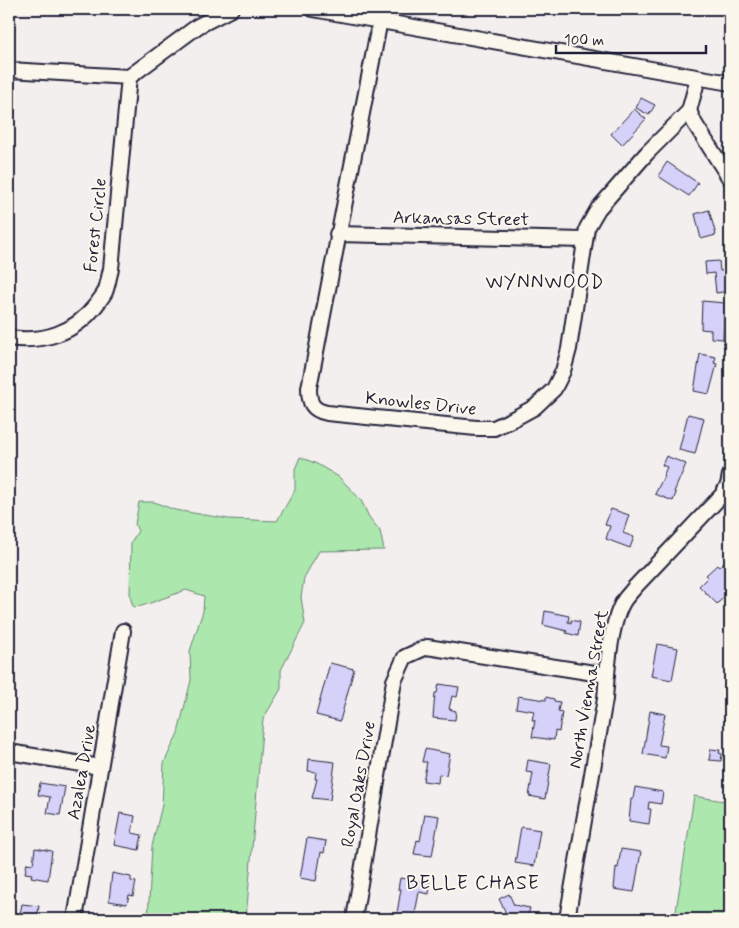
<svg xmlns="http://www.w3.org/2000/svg" width="739" height="928" viewBox="0 0 739 928" font-family="Mynerve,sans-serif">
<rect width="100%" height="100%" fill="#f4efef"/>
<filter id="ink" filterUnits="userSpaceOnUse"><feTurbulence type="fractalNoise" baseFrequency=".02" numOctaves="2"/><feDisplacementMap in="SourceGraphic" scale="10" xChannelSelector="R" yChannelSelector="G"/><feConvolveMatrix kernelMatrix="1 2 1 2 8 2 1 2 1" color-interpolation-filters="sRGB"/></filter>
<g filter="url(#ink)">
<g fill="#ace7ad" stroke="#678474">
<polygon points="300,457 317,464 339,477 361,500 369,517 380,531 384,550 319,551 304,578 301,597 305,623 281,670 281,689 263,719 246,919 148,919 152,846 162,805 164,763 178,733 191,680 190,651 203,611 204,596 186,590 142,606 133,607 130,596 131,542 138,531 135,524 139,502 154,502 175,510 229,519 277,521 295,490 295,469"/>
<polygon points="694,796 730,802 730,919 688,919 675,917"/>
</g>
<g fill="#d6d1f9" stroke="#22223b">
<polygon points="641,98 655,105 649,115 636,108"/>
<polygon points="634,109 646,119 622,145 611,134"/>
<polygon points="667,162 698,183 689,196 658,176"/>
<polygon points="709,210 716,235 701,239 695,214"/>
<polygon points="719,261 720,271 727,270 728,274 730,274 730,291 716,293 714,273 706,274 705,262"/>
<polygon points="702,301 725,303 723,339 711,338 711,330 701,329"/>
<polygon points="700,354 716,357 714,363 717,364 709,394 694,391"/>
<polygon points="688,414 704,418 695,454 679,450"/>
<polygon points="666,456 686,464 674,492 676,493 673,501 655,494 664,476 663,476 667,467 662,465"/>
<polygon points="611,509 629,515 623,533 634,537 630,548 606,539 610,526 605,525"/>
<polygon points="725,561 730,566 730,596 727,599 724,597 717,604 699,586 708,577 706,575 717,565 719,567"/>
<polygon points="545,611 569,616 568,622 571,623 571,620 580,622 578,636 566,633 567,631 543,625"/>
<polygon points="657,644 678,648 672,680 651,676"/>
<polygon points="330,663 354,669 340,721 316,715"/>
<polygon points="439,684 459,687 457,697 452,696 449,709 456,711 455,720 433,718 435,693 437,693"/>
<polygon points="518,696 546,700 546,697 554,699 554,701 560,702 558,711 562,712 559,732 555,731 554,740 532,737 535,720 532,720 534,711 516,708"/>
<polygon points="650,711 665,714 659,745 667,746 665,758 643,754"/>
<polygon points="425,749 450,754 446,775 439,774 438,783 423,781 427,762 422,762"/>
<polygon points="711,749 720,750 719,753 722,754 721,761 709,760"/>
<polygon points="309,759 335,762 330,800 312,798 317,779 315,779 316,772 308,771"/>
<polygon points="528,760 551,764 545,799 529,796 533,773 526,772"/>
<polygon points="40,783 65,787 60,815 47,813 50,797 38,795"/>
<polygon points="635,787 663,792 661,804 649,802 648,809 651,809 649,824 629,821 631,799 633,799"/>
<polygon points="120,813 135,816 132,833 142,835 139,850 114,845"/>
<polygon points="425,814 439,816 432,856 414,854 417,840 420,841"/>
<polygon points="521,827 540,830 534,866 515,863"/>
<polygon points="307,838 326,841 324,853 321,852 316,881 300,878"/>
<polygon points="35,848 52,851 48,880 31,877 32,874 25,873 27,863 33,864"/>
<polygon points="621,849 641,852 634,892 614,889 616,867 618,868"/>
<polygon points="112,873 131,877 131,881 136,882 133,896 129,895 127,904 109,901"/>
<polygon points="400,878 430,883 429,894 419,892 414,919 396,919 401,889 398,889"/>
<polygon points="509,894 514,905 530,908 527,919 503,919 505,911 499,899"/>
<polygon points="22,904 39,906 37,919 19,919"/>
<polygon points="286,914 312,918 312,919 285,919"/>
</g>
<g fill="none" stroke-linecap="round" stroke-linejoin="round">
<defs>
<g id="minor">
<polyline points="313,9 730,83"/>
<path d="M380,20l-71,368c0,15 3,22 18,25l149,15h18l19,-9 22,-12 19,-18 9,-18 6,-22 18,-121 11,-19 49,-56 42,-42 9,-33"/>
<path d="M9,70l120,7 -18,192c-2,7 -3,16 -6,23 -2,4 -6,9 -9,13 -21,28 -53,38 -87,33"/>
<polyline points="129,77 198,26 231,9"/>
<polyline points="689,111 695,124 730,179"/>
<polyline points="337,234 584,240"/>
<polyline points="9,752 100,767"/>
<polyline points="75,919 123,631"/>
<polyline points="354,919 394,681 405,657 427,647 607,675"/>
<path d="M567,919l38,-220c2,-26 5,-79 20,-100 3,-4 7,-8 10,-12l87,-92 6,-10 2,-10"/>
</g>
</defs>
<use href="#minor" stroke="#22223b" stroke-width="18"/>
<use href="#minor" stroke="#fbf7ec" stroke-width="14"/>
</g>
</g>
<g text-anchor="middle" stroke-width="4" stroke-linejoin="round" paint-order="stroke">
<g font-size="18" fill="#22223b" stroke="#fbf7ec">
<text transform="translate(461 218) rotate(1)" y="6">Arkansas Street</text>
<text transform="translate(95 225) rotate(-84)" y="6">Forest Circle</text>
<text transform="translate(421 403) rotate(6)" y="6">Knowles Drive</text>
<text transform="translate(588 689) rotate(-80)" y="6">North Vienna Street</text>
<text transform="translate(81 772) rotate(-80)" y="6">Azalea Drive</text>
<text transform="translate(358 784) rotate(-80)" y="6">Royal Oaks Drive</text>
</g>
<g font-size="19" letter-spacing="1" fill="#22223b" stroke="#fbf7ec">
<text x="545" y="288">WYNNWOOD</text>
<text x="473" y="889">BELLE CHASE</text>
</g>
</g>
<rect width="739" height="928" fill="none" stroke="#fbf7ec" stroke-width="30"/>
<rect x="15" y="15" width="709" height="898" fill="none" stroke="#22223b" stroke-width="2" filter="url(#ink)"/>
<path d="M556 45v8h150v-8" fill="none" stroke="#22223b" stroke-width="2.5"/>
<text x="564" y="45" font-size="15" fill="#22223b" stroke="#fbf7ec" stroke-width="4" paint-order="stroke">100 m</text>
</svg>
